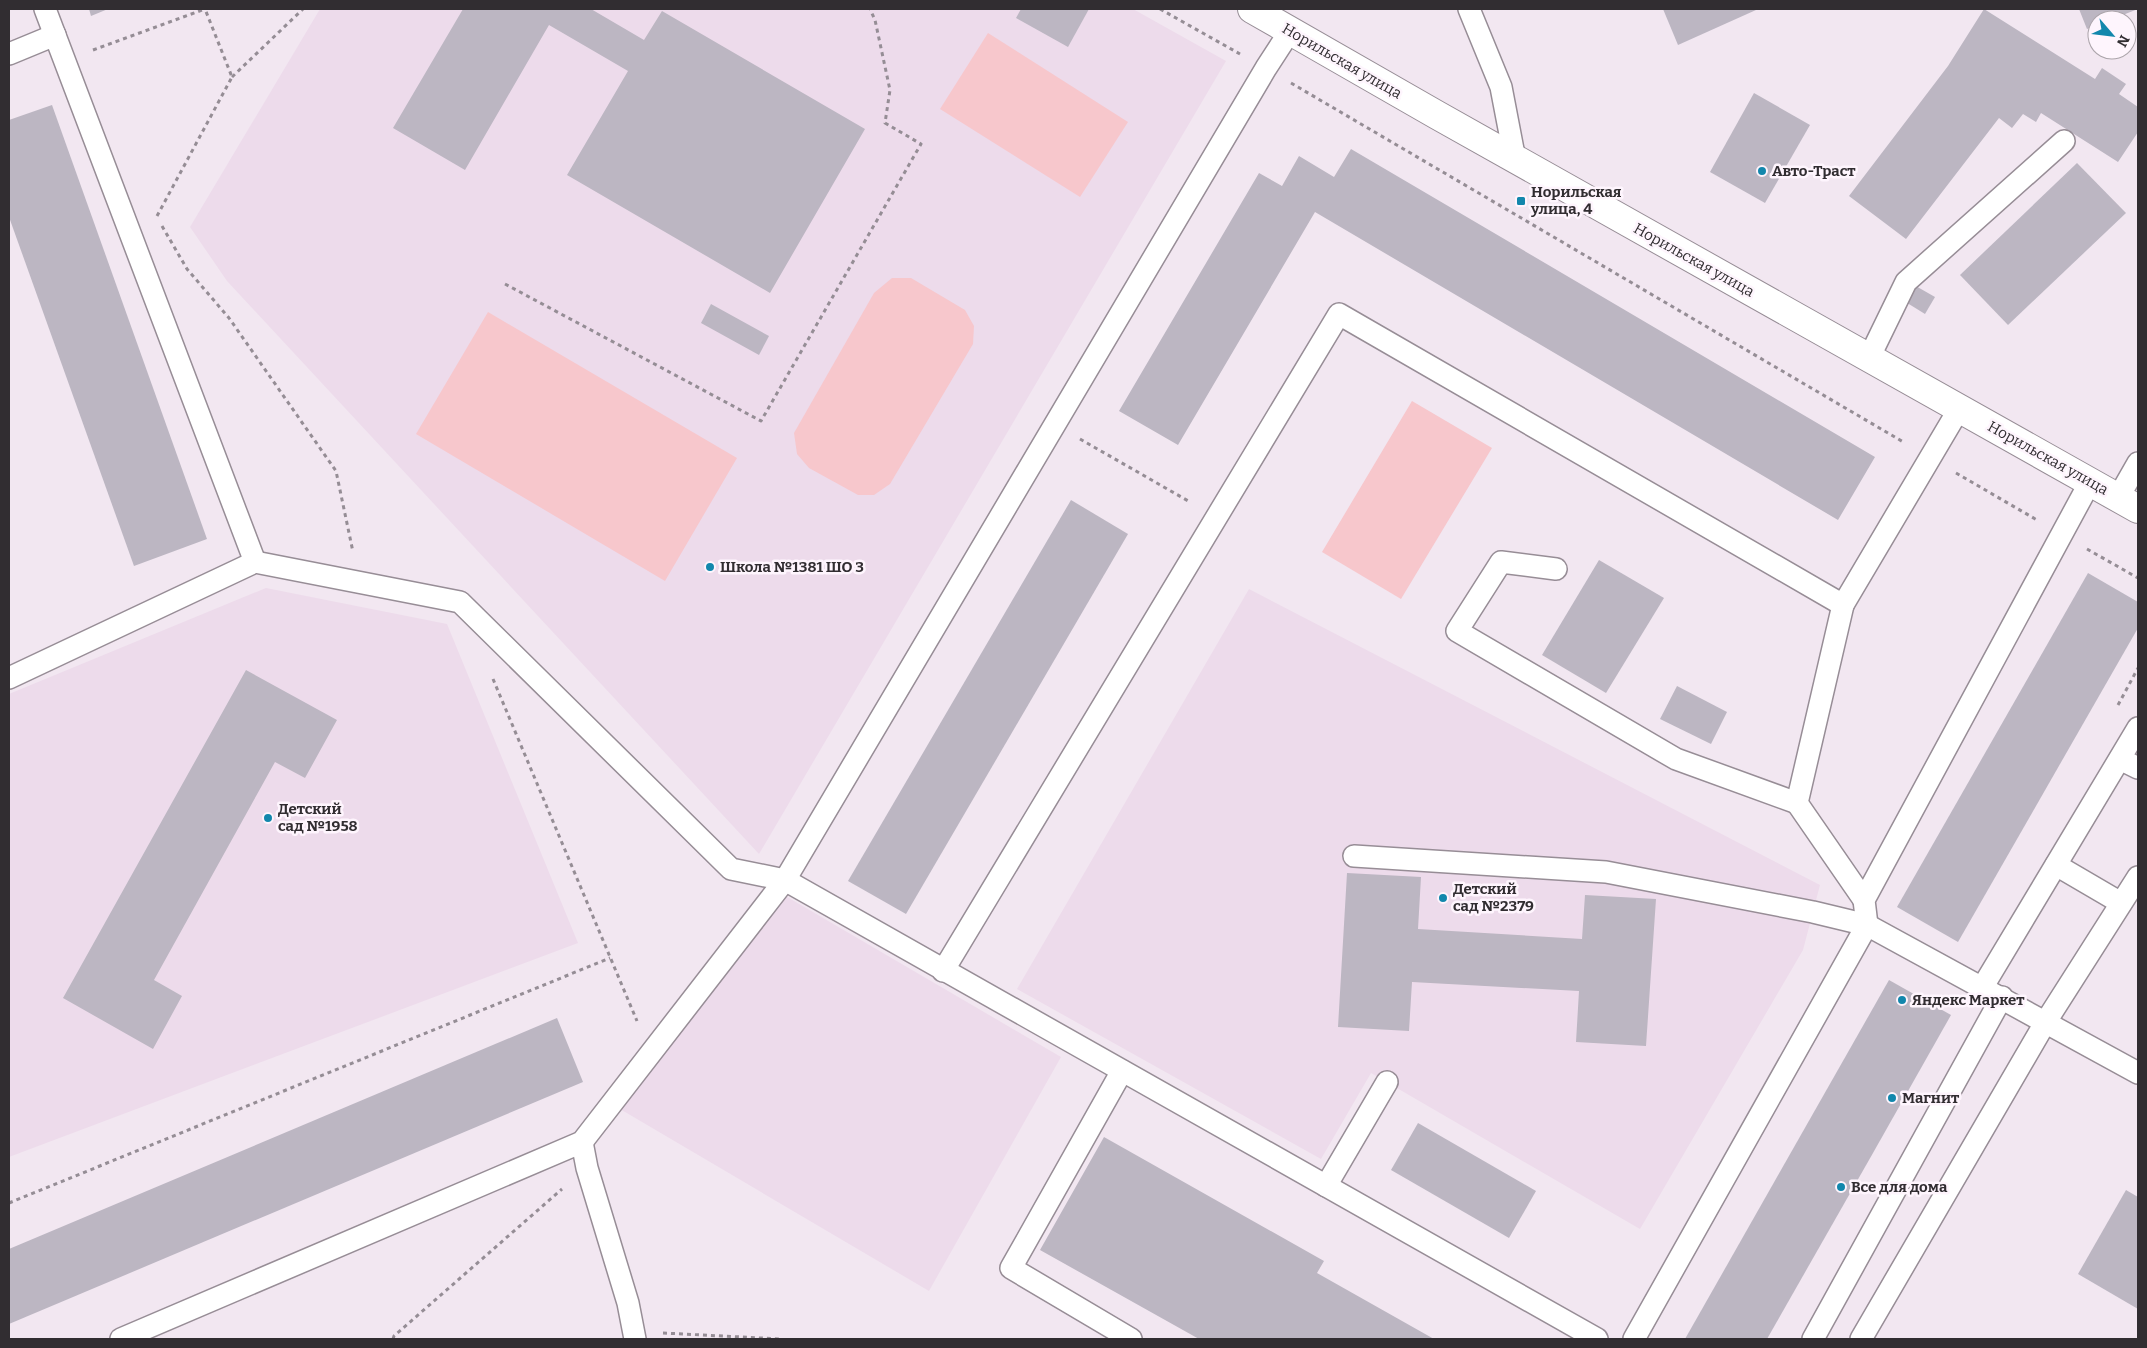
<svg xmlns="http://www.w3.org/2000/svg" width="2147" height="1348" viewBox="0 0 2147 1348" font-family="Bitter,serif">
<rect width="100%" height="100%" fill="#f2e7f1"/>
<g fill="#eddbeb">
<polygon points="320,9 1133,9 1226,61 759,854 227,281 190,227"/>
<polygon points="266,588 447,624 578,943 9,1157 9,694"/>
<polygon points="1249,589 1820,885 1803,950 1640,1229 1371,1073 1321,1159 1017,989"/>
<polygon points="782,894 1061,1057 929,1291 620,1109"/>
</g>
<g fill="#f7c7cc">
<polygon points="988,33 1128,122 1080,197 940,109"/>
<polygon points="892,278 911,278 965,310 974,326 973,344 890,484 874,495 858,495 809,468 797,454 794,433 874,293"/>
<polygon points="488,312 737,458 665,581 416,434"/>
<polygon points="1412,401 1492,448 1401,599 1322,552"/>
</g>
<g fill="#bcb6c2">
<polygon points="89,9 108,9 91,16"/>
<polygon points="463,9 591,9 644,40 662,11 865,129 770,293 567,175 628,71 549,25 465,170 393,128"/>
<polygon points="1021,9 1089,9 1068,47 1016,18"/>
<polygon points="1663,9 1756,9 1756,10 1678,45"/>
<polygon points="1984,9 2095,79 2102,68 2126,84 2119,94 2138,107 2138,132 2118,162 2041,113 2036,122 2023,114 2012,128 1999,118 1906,239 1849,196 1948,66"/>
<polygon points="2079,9 2138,9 2110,20 2097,20 2097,25 2087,29"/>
<polygon points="1754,93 1810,125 1765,203 1710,172"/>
<polygon points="52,105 207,539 134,566 9,217 9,120"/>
<polygon points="1351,149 1875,457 1838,520 1315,212 1178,445 1119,411 1259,173 1282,186 1299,156 1334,177"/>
<polygon points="2077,163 2126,213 2008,325 1960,275"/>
<polygon points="1914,285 1935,297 1925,314 1904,301"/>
<polygon points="711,304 769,336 759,355 701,323"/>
<polygon points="1071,500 1128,534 906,914 848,881"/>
<polygon points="1599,560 1664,598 1606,693 1542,655"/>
<polygon points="2088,573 2138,602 2138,628 1958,942 1897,907"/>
<polygon points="246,670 337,720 305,778 275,762 154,980 182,996 153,1049 63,998"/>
<polygon points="1677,686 1727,712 1711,744 1660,719"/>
<polygon points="1347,873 1421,877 1418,929 1582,939 1585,895 1656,899 1646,1046 1576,1042 1579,991 1412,982 1409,1031 1338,1027"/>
<polygon points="1889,980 1951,1015 1873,1153 1767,1339 1685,1339"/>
<polygon points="557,1018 583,1082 9,1324 9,1249"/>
<polygon points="1418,1123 1536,1191 1509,1238 1391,1170"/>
<polygon points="1104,1137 1324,1261 1317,1273 1434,1339 1199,1339 1040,1250"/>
<polygon points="2126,1190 2138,1197 2138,1309 2078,1274"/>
</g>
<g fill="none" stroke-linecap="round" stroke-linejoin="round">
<defs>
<g id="lane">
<polyline points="45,9 255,562"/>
<polyline points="1469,9 1501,87 1515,160"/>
<polyline points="9,54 55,35"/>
<polyline points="1869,358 1906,282 2064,141"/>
<polyline points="2118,498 2138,463"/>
<polyline points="1556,569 1501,562 1457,631 1676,759 1797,803"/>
<polyline points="1843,605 1797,803 1864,900"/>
<polyline points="9,678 255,562 460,602 731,869 785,880 1597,1339"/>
<polyline points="2120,759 2138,768"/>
<polyline points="1354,856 1606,872 1813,912 1867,925 2138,1073"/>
<polyline points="2056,865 2121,903"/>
<polyline points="943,971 1339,314 1843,605 1959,409"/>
<polyline points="1982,988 2138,728"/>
<polyline points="1122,1071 1011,1268 1131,1339"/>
<polyline points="582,1142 587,1168 628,1303 635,1339"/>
<polyline points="1326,1186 1387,1082"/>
<polyline points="121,1339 582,1142 785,880 1266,68 1290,31"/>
<polyline points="1634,1339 1867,925 1864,900 2090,482"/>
<polyline points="1813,1339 2002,997"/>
<polyline points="1861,1339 2045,1023 2138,877"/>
</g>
<polyline id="secondary" points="1252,9 1437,115 2138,509"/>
</defs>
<use href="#lane" stroke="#978d96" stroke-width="24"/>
<use href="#secondary" stroke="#978d96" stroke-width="30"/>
<g stroke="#958d95" stroke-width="3" stroke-dasharray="4 4" stroke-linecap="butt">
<polyline points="1160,9 1240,54"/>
<polyline points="93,50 205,9"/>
<polyline points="232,77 303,9"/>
<polyline points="1291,83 1905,443"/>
<polyline points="157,216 232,77 205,9"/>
<polyline points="162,226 187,269 229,318 336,471 353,552"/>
<polyline points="505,284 761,421 921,144 885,123 890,90 875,20 870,9"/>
<polyline points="1080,439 1190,502"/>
<polyline points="1956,473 2037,520"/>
<polyline points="2087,549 2138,578"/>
<polyline points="493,679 637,1021"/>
<polyline points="2118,705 2138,668"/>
<polyline points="9,1203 610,958"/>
<polyline points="663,1333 781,1339"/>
<polyline points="393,1339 394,1336 562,1189"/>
</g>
<use href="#lane" stroke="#fff" stroke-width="21"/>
<use href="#secondary" stroke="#fff" stroke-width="28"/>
</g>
<g fill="#1287ac" stroke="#fef5fd" stroke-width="2">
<circle cx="1762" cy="171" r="5"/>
<rect x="1516" y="196" width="10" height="10" rx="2.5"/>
<circle cx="710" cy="567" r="5"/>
<circle cx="268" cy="818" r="5"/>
<circle cx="1443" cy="898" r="5"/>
<circle cx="1902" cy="1000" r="5"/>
<circle cx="1892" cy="1098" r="5"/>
<circle cx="1841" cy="1187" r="5"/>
</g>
<g text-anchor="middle" stroke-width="5" stroke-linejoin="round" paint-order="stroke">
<g font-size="15" fill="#312d31" stroke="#fef5fd">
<text transform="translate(1342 61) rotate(30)" y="5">Норильская улица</text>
<text transform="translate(1694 260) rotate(29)" y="5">Норильская улица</text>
<text transform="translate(2048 458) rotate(29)" y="5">Норильская улица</text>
</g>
<g font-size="15" font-weight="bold" fill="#312d31" stroke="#fef5fd" text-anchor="start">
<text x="1772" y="176">Авто-Траст</text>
<text x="1531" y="197">Норильская<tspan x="1531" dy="17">улица, 4</tspan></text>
<text x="720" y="572">Школа №1381 ШО 3</text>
<text x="278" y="814">Детский<tspan x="278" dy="17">сад №1958</tspan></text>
<text x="1453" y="894">Детский<tspan x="1453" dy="17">сад №2379</tspan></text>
<text x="1912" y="1005">Яндекс Маркет</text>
<text x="1902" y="1103">Магнит</text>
<text x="1851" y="1192">Все для дома</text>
</g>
</g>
<rect width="2147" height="1348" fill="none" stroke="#312d31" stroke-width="20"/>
<g transform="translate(2112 35) rotate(118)"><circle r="24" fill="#fef5fd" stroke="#aca5ab"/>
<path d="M0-4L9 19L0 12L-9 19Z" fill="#1287ac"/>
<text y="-8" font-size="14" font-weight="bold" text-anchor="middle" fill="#312d31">N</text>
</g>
</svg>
